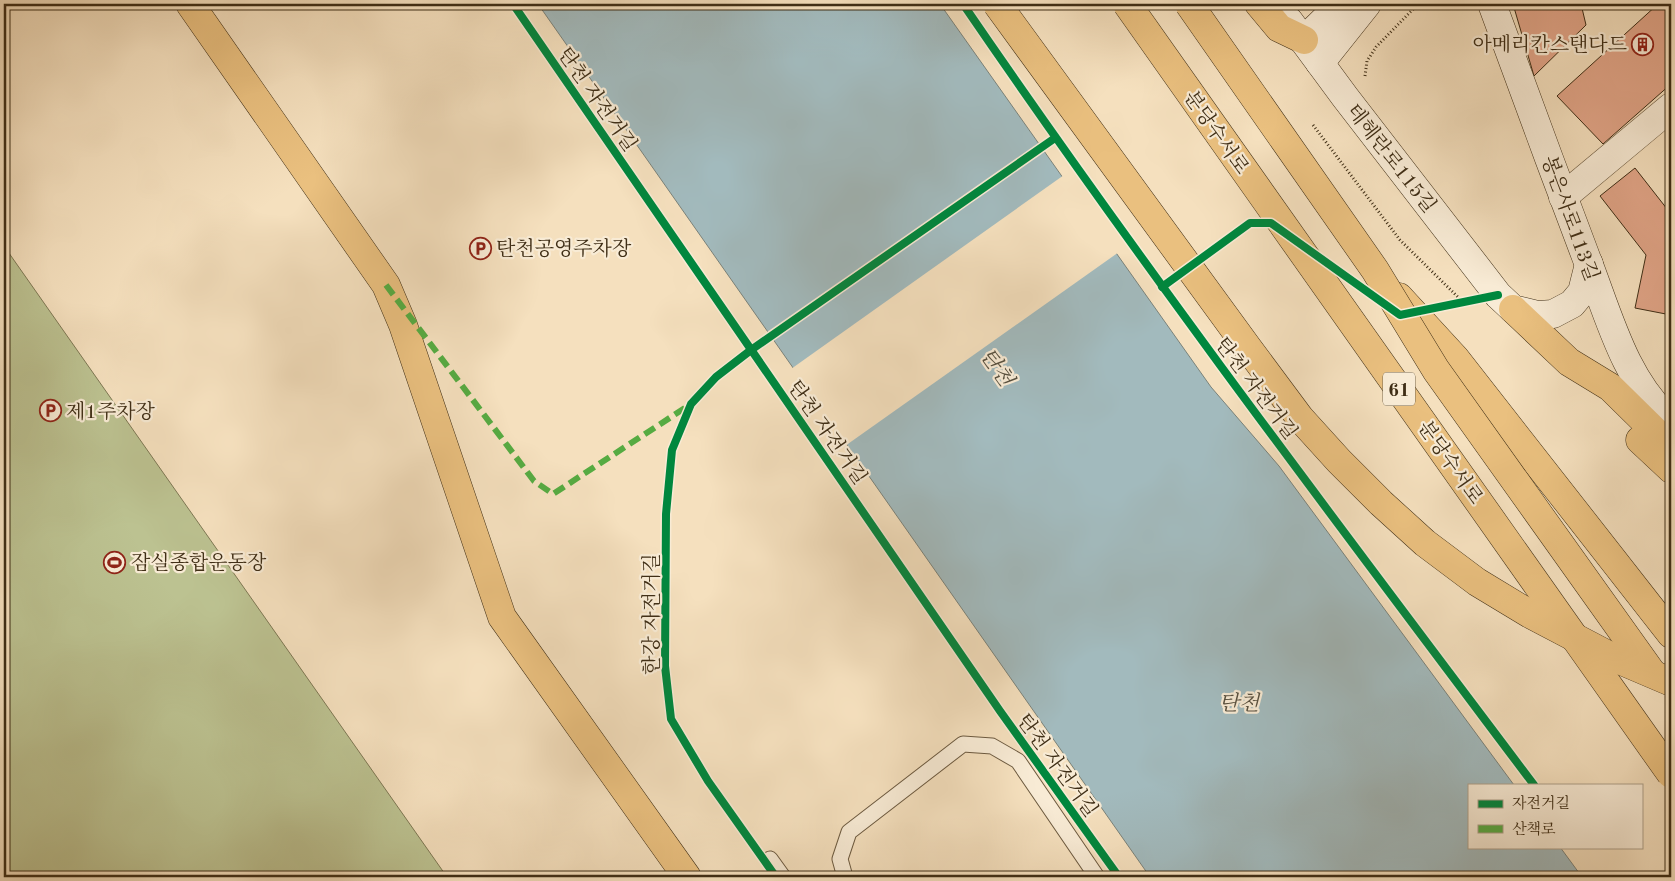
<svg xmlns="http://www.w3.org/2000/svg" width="1675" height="881" viewBox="0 0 1675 881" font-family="'Old Standard TT','Noto Serif KR',serif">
<rect width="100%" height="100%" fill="#f5e0be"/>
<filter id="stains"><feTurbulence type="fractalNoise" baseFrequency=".004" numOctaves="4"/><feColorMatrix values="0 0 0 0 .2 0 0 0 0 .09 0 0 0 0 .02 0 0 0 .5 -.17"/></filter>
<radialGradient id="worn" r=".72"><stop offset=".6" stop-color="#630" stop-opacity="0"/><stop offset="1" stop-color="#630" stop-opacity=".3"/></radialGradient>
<polygon fill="#bcc291" stroke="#7e7854" points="4,246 447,877 4,877"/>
<polygon fill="#a2babd" stroke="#7a827a" points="538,4 940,4 1211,387 1279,466 1514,785 1469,785 1469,847 1560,847 1582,877 1150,877"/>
<polygon fill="#f5e0be" points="1064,175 1119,252 845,446 791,369"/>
<g fill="#e1a588" stroke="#3f2e16">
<polygon points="1513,4 1581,4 1586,25 1534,76"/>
<polygon points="1658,4 1671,4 1671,84 1603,144 1557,96"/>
<polygon points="1635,168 1671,214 1671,315 1635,308 1646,255 1600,196"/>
</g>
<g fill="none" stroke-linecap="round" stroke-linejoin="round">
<defs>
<g id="lane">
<polyline points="770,859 783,877"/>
<polyline points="845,877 840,859 849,832 963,744 992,746 1018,761 1097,877"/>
</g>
<polyline id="street" points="1563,197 1671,107"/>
<g id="secondary">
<path d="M1492,4c31,84 62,169 94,253 22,56 38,123 85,164"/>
<polyline points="1289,21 1345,97 1498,295 1513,309 1538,315 1553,314 1572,304 1582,292 1589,264"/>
<polyline points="1304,40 1341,4"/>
<polyline points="1320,63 1367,4"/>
</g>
<g id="highway">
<polyline points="190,4 386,285 403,325 502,617 687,877"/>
<polyline points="1259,4 1279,28 1304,40"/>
<polyline points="1399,297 1455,358 1671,634"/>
<polyline points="1513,309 1569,362 1610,387 1671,447"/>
<polyline points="1640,440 1671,469"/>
</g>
</defs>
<use href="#lane" stroke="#6c5a40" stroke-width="17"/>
<use href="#street" stroke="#6c5a40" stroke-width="29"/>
<use href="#secondary" stroke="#3f2e16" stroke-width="29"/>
<use href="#highway" stroke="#3f2e16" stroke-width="29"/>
<g stroke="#3f2e16" stroke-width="3" stroke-dasharray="1 2.5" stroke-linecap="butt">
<polyline points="1365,76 1367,61 1376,47 1418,4"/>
<polyline points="1313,125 1400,240 1463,302"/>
</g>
<use href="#lane" stroke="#f8ebd5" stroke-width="15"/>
<use href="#street" stroke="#f8ebd5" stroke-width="28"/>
<use href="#secondary" stroke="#f8ebd5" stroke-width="28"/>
<use href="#highway" stroke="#eac07f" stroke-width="28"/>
<defs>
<g id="highway-bridge">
<polyline points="997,4 1248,348 1300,418 1339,461 1381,503 1425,543 1477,582 1530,614 1610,656 1671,682"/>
<polyline points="1127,4 1671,774"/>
<polyline points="1189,4 1375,270 1436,370 1652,673"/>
</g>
</defs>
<use href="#highway-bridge" stroke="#3f2e16" stroke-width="29" stroke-linecap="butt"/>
<use href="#highway-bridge" stroke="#eac07f" stroke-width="28"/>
<polyline stroke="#56ab42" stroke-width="6" stroke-dasharray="12 6" stroke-linecap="butt" points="386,285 534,481 553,494 691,404"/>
<defs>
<g id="cycleway">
<polyline points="513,4 1000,711 1119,877"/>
<path d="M963,4c182,266 377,523 571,781"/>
<polyline points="1162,287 1250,223 1271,223 1400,315 1498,295"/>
<polyline points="776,877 708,781 671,719 665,666 666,514 672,450 691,404 716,377 751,350 1055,138"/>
</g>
</defs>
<use href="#cycleway" stroke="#f8ebd5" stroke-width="11"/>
<use href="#cycleway" stroke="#00873e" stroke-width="8"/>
</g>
<defs>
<symbol id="building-ring" viewBox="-11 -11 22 22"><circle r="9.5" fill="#f8ebd5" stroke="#8f2418" stroke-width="1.5"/><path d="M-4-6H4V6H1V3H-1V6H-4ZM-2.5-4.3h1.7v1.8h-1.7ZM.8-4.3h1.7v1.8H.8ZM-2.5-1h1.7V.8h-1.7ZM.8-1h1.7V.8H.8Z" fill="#8f2418"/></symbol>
<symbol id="parking-ring" viewBox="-11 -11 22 22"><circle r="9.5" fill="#f8ebd5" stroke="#8f2418" stroke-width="1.5"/><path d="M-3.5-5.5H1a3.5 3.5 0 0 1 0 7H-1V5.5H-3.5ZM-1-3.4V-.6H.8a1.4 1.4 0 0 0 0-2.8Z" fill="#8f2418"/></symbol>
<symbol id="stadium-ring" viewBox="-11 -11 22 22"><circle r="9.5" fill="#f8ebd5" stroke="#8f2418" stroke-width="1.5"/><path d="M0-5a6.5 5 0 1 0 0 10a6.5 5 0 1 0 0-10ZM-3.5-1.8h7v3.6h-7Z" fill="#8f2418"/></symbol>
</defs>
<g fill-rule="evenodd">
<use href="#building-ring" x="1630" y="32" width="25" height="25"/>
<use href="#parking-ring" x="468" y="236" width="25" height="25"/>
<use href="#parking-ring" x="38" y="398" width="25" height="25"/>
<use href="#stadium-ring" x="102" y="550" width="25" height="25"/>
</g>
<g text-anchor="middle" stroke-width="4.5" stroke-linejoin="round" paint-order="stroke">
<rect fill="#f8ebd5" stroke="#76674f" stroke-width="1" x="1383" y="372.5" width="32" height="33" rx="4"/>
<g font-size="19" font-weight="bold" fill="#3f2e16">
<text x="1399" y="396">61</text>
</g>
<g font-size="20" fill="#3f2e16" stroke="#f8ebd5" text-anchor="start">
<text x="1627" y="51" text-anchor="end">아메리칸스탠다드</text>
<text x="496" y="255">탄천공영주차장</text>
<text x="66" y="418">제1주차장</text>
<text x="131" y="569">잠실종합운동장</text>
</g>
<g font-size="20" fill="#3f2e16" stroke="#f8ebd5">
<text transform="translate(598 99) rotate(55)" y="7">탄천 자전거길</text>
<text transform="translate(1217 132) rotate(55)" y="7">분당수서로</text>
<text transform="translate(1392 158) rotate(52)" y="7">테헤란로115길</text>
<text transform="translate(1571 218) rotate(70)" y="7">봉은사로113길</text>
<text transform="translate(1257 388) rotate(53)" y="7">탄천 자전거길</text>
<text transform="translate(828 432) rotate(55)" y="7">탄천 자전거길</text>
<text transform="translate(1451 462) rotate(55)" y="7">분당수서로</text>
<text transform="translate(651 614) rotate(-90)" y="7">한강 자전거길</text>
<text transform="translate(1058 765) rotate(54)" y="7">탄천 자전거길</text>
</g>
<g font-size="21" font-style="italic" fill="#585140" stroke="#f8ebd5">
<text transform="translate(997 367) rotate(55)" y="7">탄천</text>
<text x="1239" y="710">탄천</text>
</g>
</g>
<rect width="1675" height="881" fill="none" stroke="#f5e0be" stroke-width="20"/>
<rect x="5" y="5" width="1665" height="871" fill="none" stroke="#3f2e16" stroke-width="2.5"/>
<rect x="10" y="10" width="1655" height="861" fill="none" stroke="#3f2e16"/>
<rect x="1468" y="784" width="175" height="65" fill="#f8ebd5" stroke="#ae9f89"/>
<rect x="1478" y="800" width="25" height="8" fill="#00873e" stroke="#ae9f89"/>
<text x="1512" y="808" font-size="15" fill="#3f2e16">자전거길</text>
<rect x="1478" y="825" width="25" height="8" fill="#56ab42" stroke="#ae9f89"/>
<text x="1512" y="834" font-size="15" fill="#3f2e16">산책로</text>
<rect width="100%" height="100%" filter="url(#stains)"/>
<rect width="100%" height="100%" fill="url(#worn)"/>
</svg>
